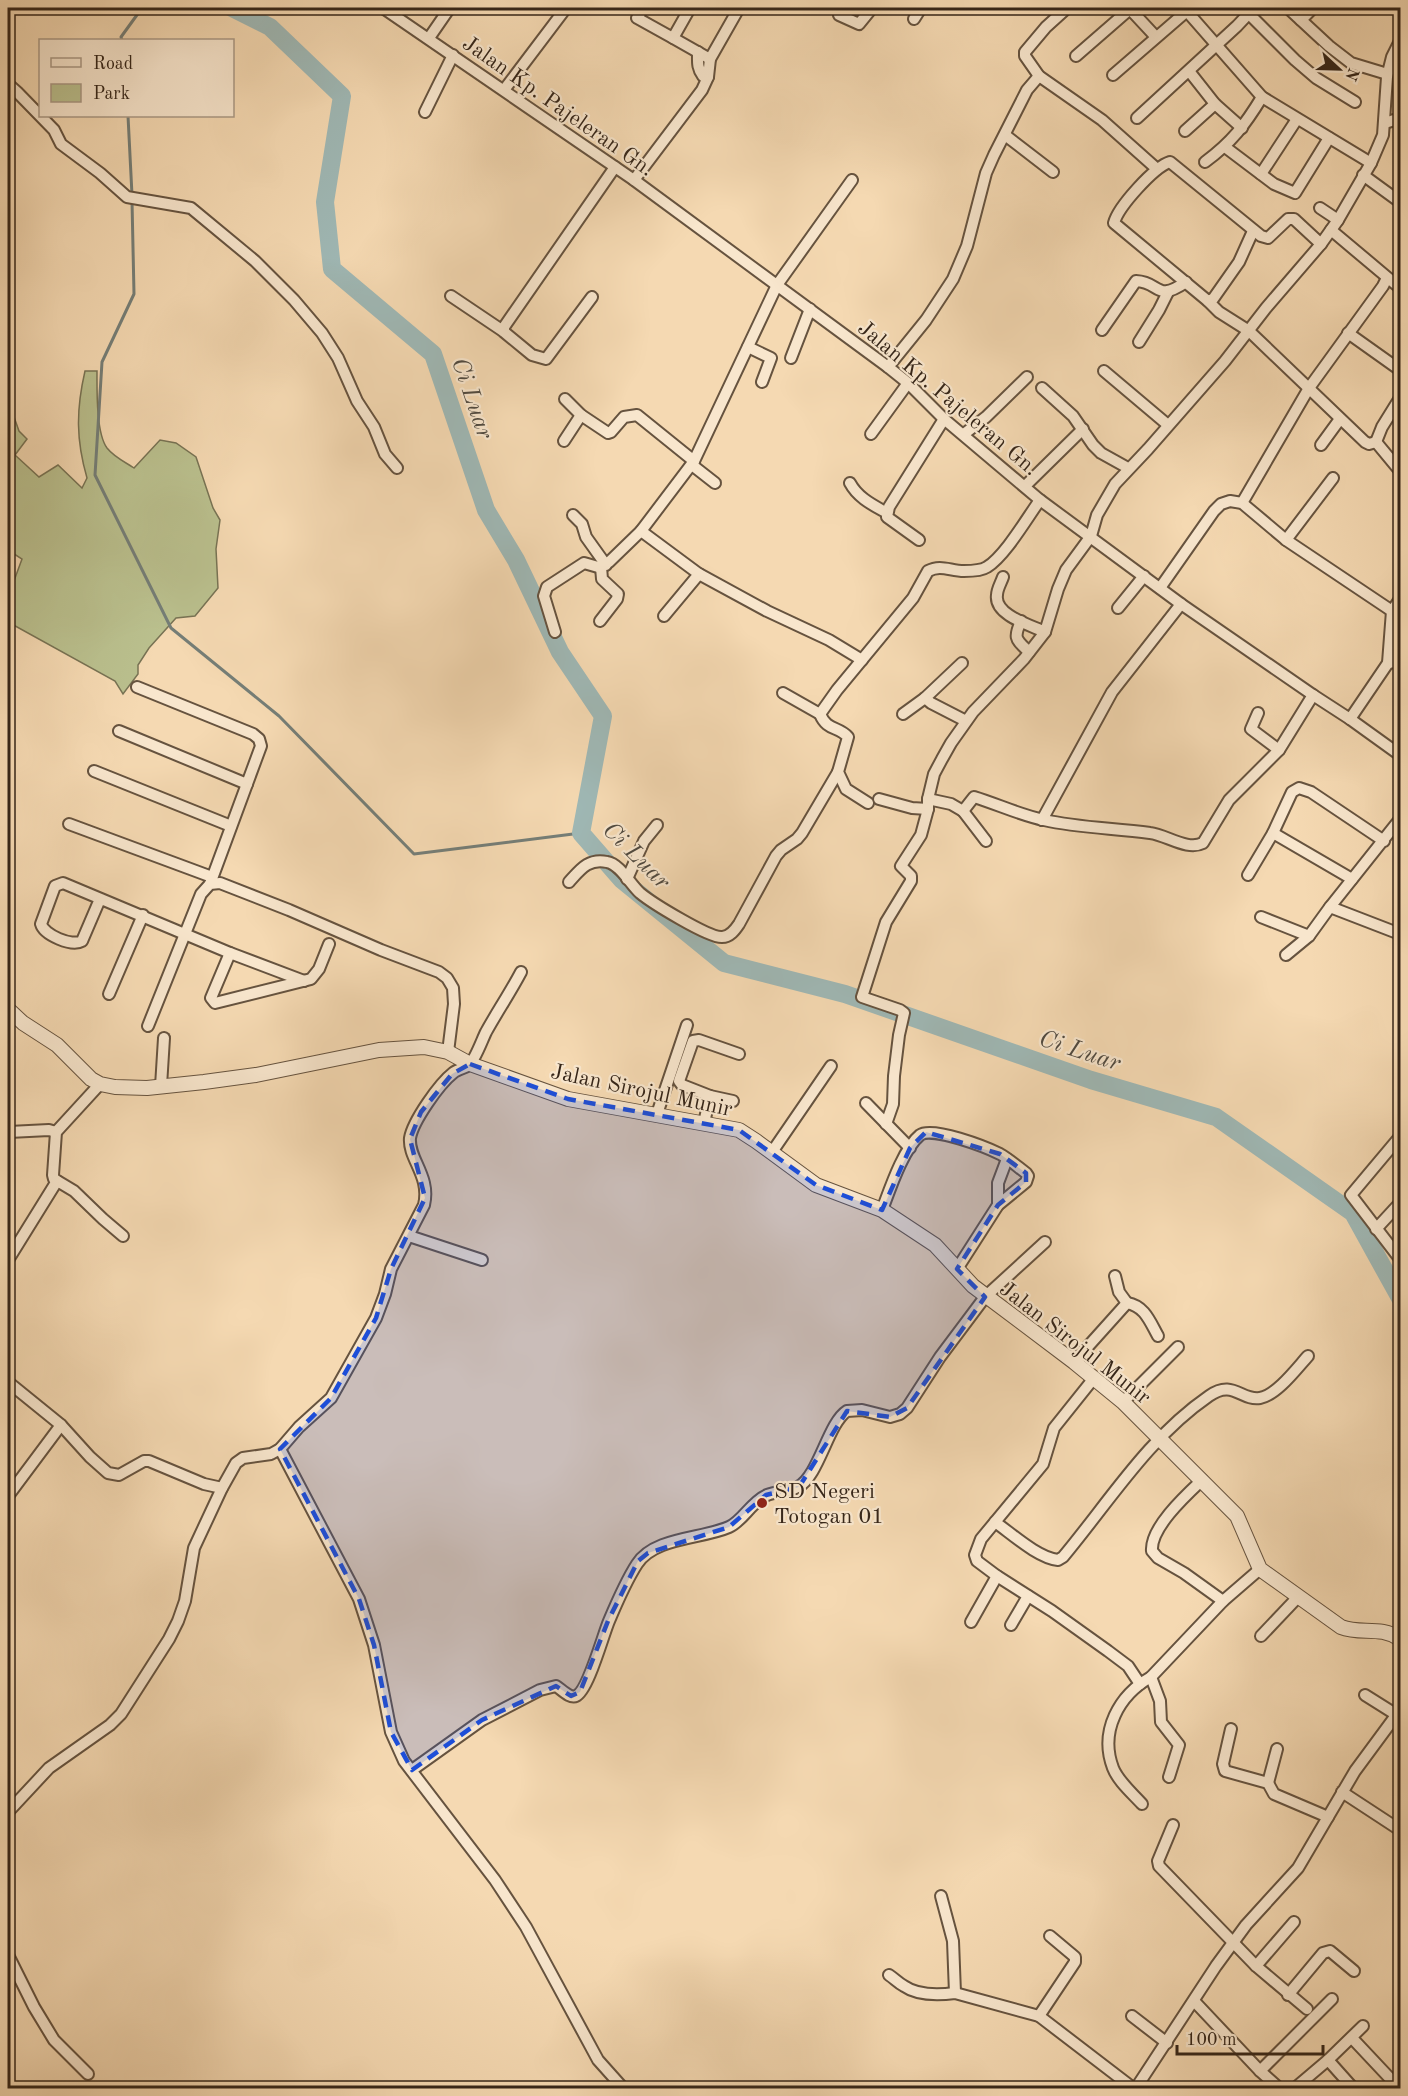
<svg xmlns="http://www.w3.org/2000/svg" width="1408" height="2096" viewBox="0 0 1408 2096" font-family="'Old Standard TT',serif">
<rect width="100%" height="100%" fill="#f5d9b2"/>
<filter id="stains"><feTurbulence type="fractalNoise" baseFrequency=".00333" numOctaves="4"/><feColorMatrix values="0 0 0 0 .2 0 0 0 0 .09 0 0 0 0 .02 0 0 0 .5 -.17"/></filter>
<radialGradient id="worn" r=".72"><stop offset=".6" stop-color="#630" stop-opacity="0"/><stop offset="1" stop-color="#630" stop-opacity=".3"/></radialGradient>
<path fill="#bac08e" stroke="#787354" stroke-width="1.5" d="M85,371h12c0,19 -1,62 10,77 7,9 18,14 27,20l26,-28 16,3 20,14 17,51 7,12 -4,29 2,39 -23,28 -19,2 -27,30 -11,17v9l-15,20 -8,-13 -107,-59v-25l14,-38 -14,-9v-150l11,31 8,8 -12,16 24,22 19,-12 24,23 5,-10c-11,-38 -11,-68 -2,-107z"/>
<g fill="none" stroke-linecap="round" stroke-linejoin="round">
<g stroke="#757e77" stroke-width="3">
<polyline points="122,40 121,37 142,8"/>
<polyline points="128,116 132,195"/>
<polyline points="132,201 134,294 102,362 95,475 171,628 279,716 414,854 581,833"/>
</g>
<polyline stroke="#9fb8b5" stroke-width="18" points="232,8 270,27 342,96 325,202 332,269 433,354 486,510 516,560 560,652 603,716 581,833 622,880 724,963 845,994 1091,1080 1216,1117 1353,1213 1400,1298"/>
<defs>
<g id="minor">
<polyline points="383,8 634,180 888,367 908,383 944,419 1040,500 1181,604 1313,695 1350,719 1400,755"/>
<polyline points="643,8 637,18 673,38"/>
<polyline points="690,8 673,38 710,59"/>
<polyline points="1067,8 1046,27 1025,52 1025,56 1039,76 1102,120 1157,169"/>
<polyline points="1129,8 1156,37"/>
<polyline points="1184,8 1262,97 1371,163"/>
<polyline points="1243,8 1295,60 1316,78 1355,102"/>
<polyline points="1288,8 1329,46 1351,63 1384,73"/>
<polyline points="839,15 859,24 872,8"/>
<polyline points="914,19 921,8"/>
<polyline points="1301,20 1313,8"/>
<polyline points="429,38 449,9"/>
<path d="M698,52c0,10 -1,16 5,24l5,1"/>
<polyline points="1076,56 1130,9"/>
<polyline points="1189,71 1215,104 1242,128"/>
<polyline points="1113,75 1187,11"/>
<polyline points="8,84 17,92 54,130 61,144 100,173 127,197 191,208 255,261 294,300 322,333 338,358 357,401 374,427 385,454 397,468"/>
<polyline points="504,90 566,8"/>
<polyline points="425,112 453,55"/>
<polyline points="1137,118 1237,26 1254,8"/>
<polyline points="1385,123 1394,120 1400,124"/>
<polyline points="1185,131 1215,104"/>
<polyline points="1005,135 1053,172"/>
<polyline points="1225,147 1274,184 1295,193 1329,138"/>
<path d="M1205,162c27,-20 40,-37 57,-65"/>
<polyline points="1261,174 1297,119"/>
<polyline points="1363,175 1400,202"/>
<polyline points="634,180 702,90 708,77 710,59 739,8"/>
<polyline points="1320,208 1338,220"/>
<polyline points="1331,230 1400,288"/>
<path d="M1321,244l-27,-25h-6l-20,19 -7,-2 -91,-74c-16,5 -52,45 -56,61l94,78 11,11 30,19 116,111 4,2 7,-2"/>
<polyline points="451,296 503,331"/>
<polyline points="592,297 546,359 532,355 504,332 504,327 615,167"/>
<polyline points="1208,301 1213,299 1239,262 1253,231"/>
<path d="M1102,330l34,-49c25,1 19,22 50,1"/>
<polyline points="1348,333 1400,370"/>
<polyline points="1139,342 1159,310 1168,292"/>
<polyline points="748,347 771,358 762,382"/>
<polyline points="791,358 810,309"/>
<polyline points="888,367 926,320 953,279 967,246 986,173 994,155 1027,90 1039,76"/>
<polyline points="1104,371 1168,425"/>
<polyline points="1042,388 1073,416 1093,445 1101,453 1128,468"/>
<polyline points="565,399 581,415 608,433 611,432 624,417 637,415 694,461"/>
<polyline points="871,434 908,383"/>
<polyline points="964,434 986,417 1027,377"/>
<polyline points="564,441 581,415"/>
<polyline points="1376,442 1382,427 1400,398"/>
<polyline points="1376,442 1400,471"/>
<polyline points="1321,445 1340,419"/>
<polyline points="692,465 715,483"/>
<path d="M850,483c8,15 23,22 37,30"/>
<polyline points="1025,486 1083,429"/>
<polyline points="1242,503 1309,388 1383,286 1387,278"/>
<polyline points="573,515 582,524 586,537 606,565"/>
<polyline points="641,531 699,574 767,611 829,640 862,660"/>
<polyline points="919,540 887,517 889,507 944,419"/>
<polyline points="1286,540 1333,478"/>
<path d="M1003,577c-2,6 -6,12 -6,18 -3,20 33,30 48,37"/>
<polyline points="1160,588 1214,511 1221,504 1230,501 1242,503 1286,540 1392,611"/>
<polyline points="1118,608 1144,576"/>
<polyline points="664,616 699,574"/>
<polyline points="600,621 617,599 618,594 602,579 601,567"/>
<path d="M1021,621c-8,18 -5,18 8,31"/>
<polyline points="555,632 544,596 547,587 584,563 598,567 609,562 641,531 694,461 777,285 852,180"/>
<polyline points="962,663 925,698 931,703 966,721"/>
<polyline points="1388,663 1400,661"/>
<polyline points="137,687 253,734 259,739 261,746 210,884"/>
<polyline points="783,693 820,714"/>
<polyline points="1258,713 1251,729 1279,750"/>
<polyline points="903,714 925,698"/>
<polyline points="1350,719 1388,663 1392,611 1400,599"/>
<polyline points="119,731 247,784"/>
<polyline points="94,771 231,826"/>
<polyline points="879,799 912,808 928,809"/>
<path d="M928,799l23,5 12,7 11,-14c23,7 46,18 70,23 35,8 71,8 106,13 17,2 37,18 53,10l26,-43 50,-50 34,-55"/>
<path d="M868,803l-22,-14 -8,-17 10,-35c-10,-11 -21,-6 -28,-23l17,-24 76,-92 15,-27c13,-7 22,0 36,0 7,0 17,0 23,-4 18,-11 40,-49 53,-67"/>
<polyline points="963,811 986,841"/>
<polyline points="1042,820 1112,692 1181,604"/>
<polyline points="69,824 212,877"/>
<polyline points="1273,833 1352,879"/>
<polyline points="1248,875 1273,833 1292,792 1299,788 1311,792 1384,841"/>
<polyline points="627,879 644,841 657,825"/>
<path d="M569,882c11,-12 19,-24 38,-20 13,2 23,22 33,31 12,10 69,45 82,44 8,0 13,-7 17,-13l37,-68 5,-6 16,-11 5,-6 36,-61"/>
<path d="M100,899l-18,42c-10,6 -38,-6 -41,-17l14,-38 8,-3 167,70 74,28"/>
<polyline points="1330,907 1400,819"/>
<polyline points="1261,917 1309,936"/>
<polyline points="230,953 211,998 215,1003 311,979 319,969 329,944"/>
<polyline points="1286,955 1309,936 1330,907 1400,934"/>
<polyline points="109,994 143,915"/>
<polyline points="148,1026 201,894 210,884 220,883 289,910 381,950 439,972 447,978 453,988 454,1004 448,1052"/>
<polyline points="100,1084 56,1132 53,1175 54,1179 74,1191 103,1219 123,1236"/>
<polyline points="161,1086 164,1038"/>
<polyline points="710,1096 733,1101"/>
<polyline points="866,1103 910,1148"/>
<polyline points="657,1114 687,1025"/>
<polyline points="704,1123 710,1096 682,1085 679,1081 693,1041 699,1040 739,1054"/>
<polyline points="886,1124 893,1104 894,1076 899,1035 904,1013 900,1010 862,997 886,922 911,881 911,876 901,866 921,835 928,809 928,799 934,774 942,759 951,743 973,712 1024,659 1045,632 1058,589 1066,570 1091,536 1097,515 1115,484 1148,449 1225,361 1266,308 1321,244 1338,220 1371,163 1383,135 1387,77 1392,57 1400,41"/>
<polyline points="9,1132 49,1130 56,1132"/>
<polyline points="1400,1141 1398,1139 1351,1195 1400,1259"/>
<polyline points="772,1152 831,1066"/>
<polyline points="998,1205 998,1183 1007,1159"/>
<path d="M882,1210c8,-21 21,-61 38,-75 12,-9 66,12 80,19 9,5 18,13 26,19l2,3 -2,6 -28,23 -41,64"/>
<polyline points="1376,1229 1400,1203"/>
<polyline points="409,1236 482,1260"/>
<polyline points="8,1260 57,1181"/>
<polyline points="1115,1276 1119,1292 1127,1303"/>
<path d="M1074,1362l53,-59c18,3 23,19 31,33"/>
<polyline points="1094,1378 1054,1428 1043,1464 981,1539 975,1555 977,1561 997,1576 1052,1611 1108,1651 1128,1666 1140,1684"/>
<polyline points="8,1382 61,1425 90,1457 108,1473 119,1475 144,1461 149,1461 204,1484 222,1488"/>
<polyline points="1123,1402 1178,1347"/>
<polyline points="280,1449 359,1599 374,1645 391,1732 404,1761 495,1880 526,1927 598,2060 623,2088"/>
<path d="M1202,1480c-16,15 -52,48 -50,71l6,7 26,15 39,28"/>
<polyline points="8,1496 61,1425"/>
<path d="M995,1522c17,12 43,36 63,38l5,-3c46,-55 85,-119 146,-161 24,-17 32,5 51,2 17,-3 37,-30 48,-42"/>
<polyline points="971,1622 997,1576"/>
<polyline points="1011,1625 1028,1596"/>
<polyline points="1261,1636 1297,1598"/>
<polyline points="1151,1677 1160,1701 1161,1722 1179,1745 1169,1777"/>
<polyline points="1365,1695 1400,1717"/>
<polyline points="1231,1729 1223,1764 1225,1771 1268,1783 1274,1794 1328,1817"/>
<path d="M412,1770l70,-50 58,-30 16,-4c5,3 14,13 20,10 12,-5 27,-61 33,-75 8,-19 17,-40 28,-57 17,-27 65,-25 92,-37 14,-6 22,-25 38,-32 10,-4 22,-3 31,-8 21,-11 30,-64 49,-76l15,-1 28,7 10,-3 7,-6 33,-51 45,-60 60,-55"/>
<polyline points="1268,1783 1277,1749"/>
<polyline points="1342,1792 1400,1830"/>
<path d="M1142,1804c-10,-11 -24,-23 -29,-36 -14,-37 6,-73 38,-91l72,-76 37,-32"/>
<path d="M8,1812l41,-44 61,-43 11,-11 48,-75 9,-18 7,-20 9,-53 28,-60 14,-25 7,-5 28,-4 9,-5 19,-22 32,-29 45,-80 9,-24 6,-25 33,-64c7,-29 -16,-46 -14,-67 3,-17 29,-54 43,-65 5,-4 12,-5 16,-8 6,-5 13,-25 17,-33 11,-20 24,-39 35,-60"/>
<polyline points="1173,1825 1158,1861 1159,1866 1256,1966 1307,2009"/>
<polyline points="941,1896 953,1941 955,1993"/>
<polyline points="8,1955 34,2007 54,2040 88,2074"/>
<polyline points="1256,1966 1294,1922"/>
<path d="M889,1975c6,4 9,8 15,11 14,10 35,9 51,7l84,23 94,72"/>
<polyline points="1288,1995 1323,1953 1330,1951 1354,1971"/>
<polyline points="1194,2001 1260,2071 1279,2088"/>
<polyline points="1039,2016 1075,1962 1075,1957 1050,1936"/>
<polyline points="1132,2016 1167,2043"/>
<polyline points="1352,2038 1399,2088"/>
<polyline points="1328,2060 1363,2026"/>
<polyline points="1260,2071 1332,1999"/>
<polyline points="1136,2088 1216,1966 1246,1925 1298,1868 1355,1771 1400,1710"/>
<polyline points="1295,2088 1328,2060 1353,2088"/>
</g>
<path id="tertiary" d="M8,1009l15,14 34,22 34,34 9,5 15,3 32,1 57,-6 52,-7 123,-25 45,-3 24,5 22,12 98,35 171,31 17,11 60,44 66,25 53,35 38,41 101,76 49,40 114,114 23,53 81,58c20,8 39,-2 59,12"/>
</defs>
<use href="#minor" stroke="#66533f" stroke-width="14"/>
<use href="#tertiary" stroke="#66533f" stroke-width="16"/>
<use href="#minor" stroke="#f8e6cd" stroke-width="10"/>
<use href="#tertiary" stroke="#f8e6cd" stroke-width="14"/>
</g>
<path fill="#1d4ed8" fill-opacity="0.2" stroke="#1d4ed8" stroke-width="4.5" stroke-dasharray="12 8" stroke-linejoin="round" d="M470,1064l98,35 171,31 77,55 66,25 28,-62 16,-16 74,22 26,19v9l-28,23 -41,64 28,28 -78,111 -17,9 -43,-6 -48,76 -33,8 -37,32 -81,26 -10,8 -30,60 -28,71 -9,4 -15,-10 -74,34 -70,50 -21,-38 -17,-87 -15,-46 -79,-150 51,-51 45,-80 15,-49 34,-71 -15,-59 11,-27 31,-38z"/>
<circle fill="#8f2418" stroke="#f8e6cd" stroke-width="2" cx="762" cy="1503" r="6"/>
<g text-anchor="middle" stroke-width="4.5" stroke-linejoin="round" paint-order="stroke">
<g font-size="22" fill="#362619" stroke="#f8e6cd">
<text transform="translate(559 105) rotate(35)" y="8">Jalan Kp. Pajeleran Gn.</text>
<text transform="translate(949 397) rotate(40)" y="8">Jalan Kp. Pajeleran Gn.</text>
<text transform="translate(642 1089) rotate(12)" y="8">Jalan Sirojul Munir</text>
<text transform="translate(1076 1342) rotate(38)" y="8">Jalan Sirojul Munir</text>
</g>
<g font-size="22" fill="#362619" stroke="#f8e6cd" text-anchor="start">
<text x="774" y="1498">SD Negeri<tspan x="774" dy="25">Totogan 01</tspan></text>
</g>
<g font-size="24" font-style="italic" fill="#504a40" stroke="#f8e6cd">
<text transform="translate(473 398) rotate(71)" y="8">Ci Luar</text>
<text transform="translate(637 855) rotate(45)" y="8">Ci Luar</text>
<text transform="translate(1080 1050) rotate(18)" y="8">Ci Luar</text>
</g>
</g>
<rect width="1408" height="2096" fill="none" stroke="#f5d9b2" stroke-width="30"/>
<rect x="9" y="9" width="1390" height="2078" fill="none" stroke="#362619" stroke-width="3"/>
<rect x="15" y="15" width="1378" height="2066" fill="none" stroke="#362619" stroke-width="1.5"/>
<rect x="39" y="39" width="195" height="78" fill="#f8e6cd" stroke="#aa9985" stroke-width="1.5"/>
<rect x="51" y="58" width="30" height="9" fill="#f8e6cd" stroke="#aa9985" stroke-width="1.5"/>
<text x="93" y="69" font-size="18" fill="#362619">Road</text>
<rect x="51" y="84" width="30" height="18" fill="#bac08e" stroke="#aa9985" stroke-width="1.5"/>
<text x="93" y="99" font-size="18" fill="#362619">Park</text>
<g transform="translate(1339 69) rotate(112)" stroke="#f8e6cd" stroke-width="4.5" paint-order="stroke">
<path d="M0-4.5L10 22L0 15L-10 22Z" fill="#362619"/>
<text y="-9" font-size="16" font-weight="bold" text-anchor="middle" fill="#362619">N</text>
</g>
<path d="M1177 2045v9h146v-9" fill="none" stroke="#362619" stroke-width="3"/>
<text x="1186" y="2045" font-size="18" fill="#362619" stroke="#f8e6cd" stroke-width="4.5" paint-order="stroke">100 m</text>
<rect width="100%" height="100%" filter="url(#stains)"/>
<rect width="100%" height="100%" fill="url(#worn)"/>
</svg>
